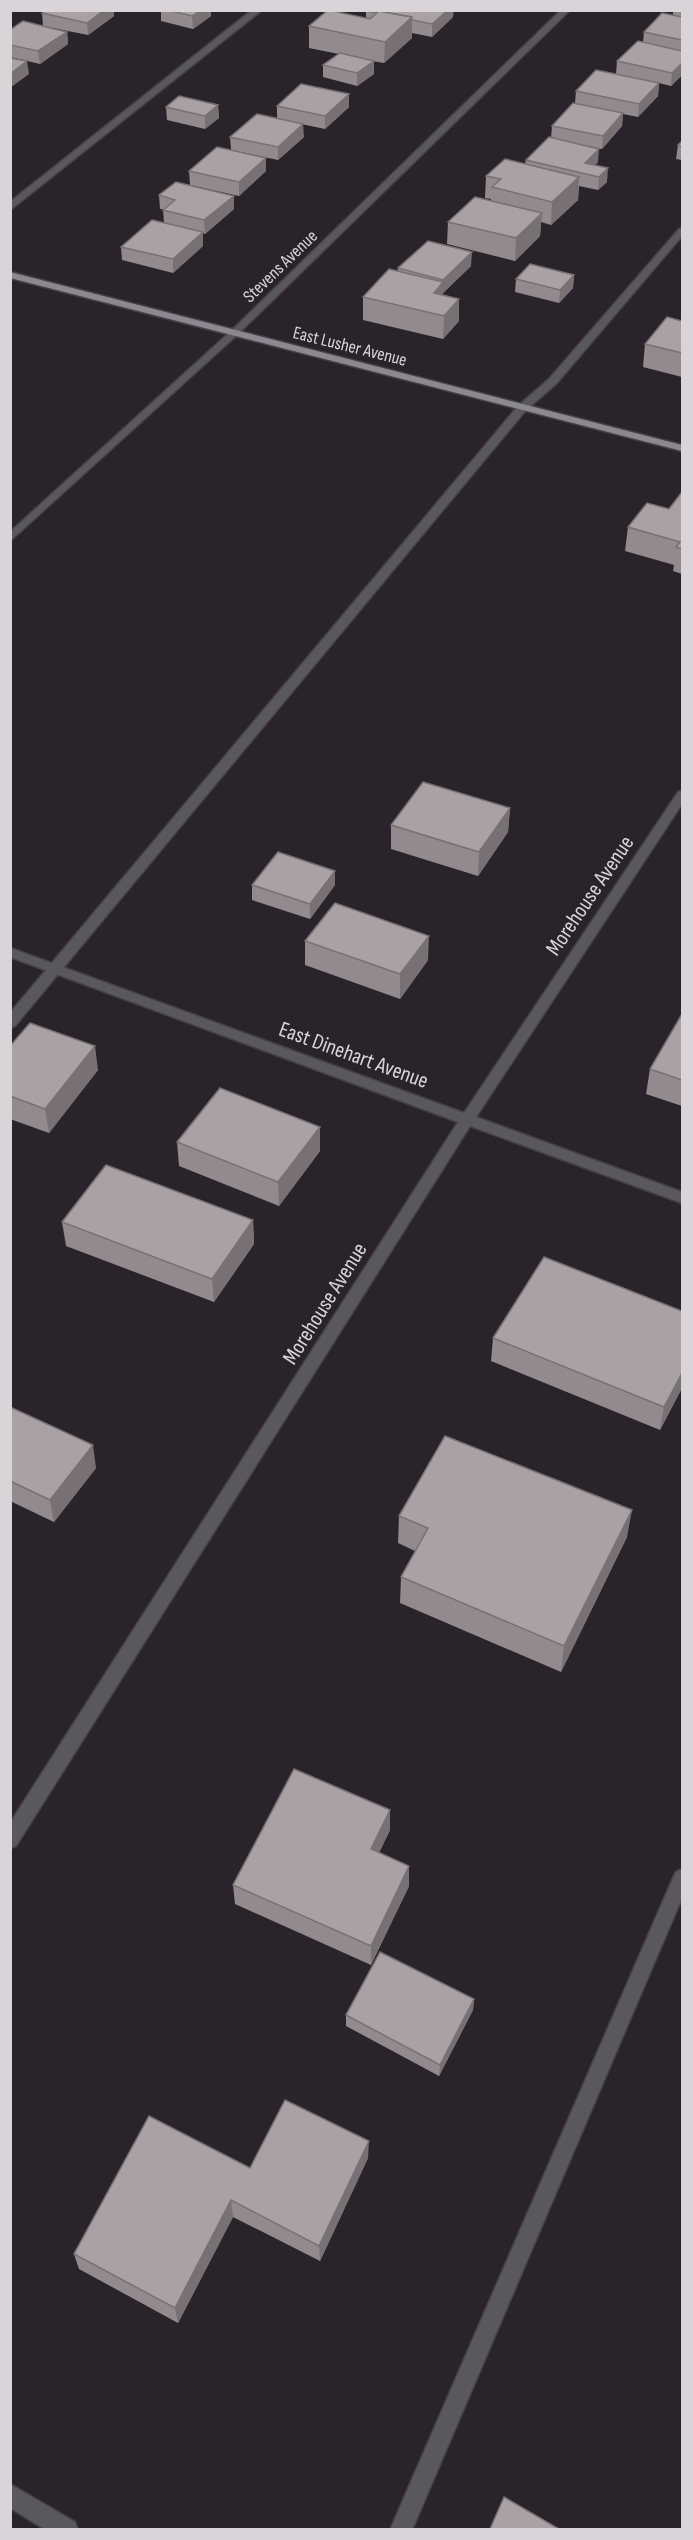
<svg xmlns="http://www.w3.org/2000/svg" width="693" height="2540" viewBox="0 0 693 2540" font-family="'Sofia Sans Condensed',sans-serif">
<rect width="100%" height="100%" fill="#292429"/>
<g fill="none" stroke-linecap="round" stroke-linejoin="round">
<defs>
<g id="service">
<polygon points="252,10 262,10 10,210 10,202"/>
<polygon points="682,228 682,236 557,383 526,410 15,1026 10,1028 10,1013 518,406 549,379 679,229"/>
<polygon points="682,1869 682,1898 412,2530 390,2530 673,1878 676,1872"/>
</g>
<g id="minor">
<polygon points="561,10 570,10 237,335 10,541 10,532 231,331"/>
<polygon points="682,791 682,804 476,1117 682,1192 682,1203 470,1126 16,1846 10,1848 10,1823 458,1122 10,957 10,948 464,1113 678,792"/>
<polygon points="10,2484 75,2522 78,2530 46,2530 10,2508"/>
</g>
<polygon id="primary" points="10,272 682,445 682,451 10,278"/>
</defs>
<use href="#service" stroke="#454045" stroke-width="3"/>
<use href="#minor" stroke="#454045" stroke-width="3"/>
<use href="#primary" stroke="#454045" stroke-width="3"/>
<use href="#service" fill="#59585b" fill-rule="evenodd"/>
<use href="#minor" fill="#59585b" fill-rule="evenodd"/>
<use href="#primary" fill="#8b898f" fill-rule="evenodd"/>
</g>
<g fill="#928a8d">
<polygon points="46,10 113,10 114,16 88,35 43,26 42,13"/>
<polygon points="161,10 211,10 211,16 193,29 161,21"/>
<polygon points="323,10 339,10 337,12 366,18 366,11 453,17 432,37 412,33 412,38 384,63 372,61 374,61 374,74 357,86 323,77 323,65 339,54 309,48 309,26 327,11"/>
<polygon points="673,10 682,10 682,75 671,86 659,83 658,96 638,117 623,114 622,126 602,149 588,146 598,162 595,165 607,182 598,190 579,186 578,200 551,225 541,222 540,236 515,261 447,244 448,222 491,201 491,199 485,198 486,176 525,164 526,160 551,138 552,126 575,103 576,91 616,74 617,61 643,42 644,32 673,15"/>
<polygon points="10,30 67,32 68,44 40,64 10,57"/>
<polygon points="349,94 349,107 325,129 277,119 277,106"/>
<polygon points="218,105 219,118 205,129 167,120 166,107"/>
<polygon points="230,137 304,137 278,160 231,150"/>
<polygon points="682,141 682,160 676,159 678,145"/>
<polygon points="189,171 266,171 239,196 190,185"/>
<polygon points="159,195 234,196 234,209 205,234 203,233 203,246 173,273 122,260 121,247 164,223 163,209 160,209"/>
<polygon points="471,266 443,293 443,295 459,321 443,339 363,320 363,297 398,271 398,268"/>
<polygon points="574,275 573,288 559,303 515,292 516,279"/>
<polygon points="682,321 682,377 643,367 645,344"/>
<polygon points="682,492 682,574 673,571 674,565 625,551 628,527 669,509"/>
<polygon points="510,808 508,832 478,876 391,849 391,825"/>
<polygon points="335,871 335,885 310,919 252,900 252,885"/>
<polygon points="305,941 428,960 400,999 305,965"/>
<polygon points="682,1014 682,1106 646,1094 650,1069"/>
<polygon points="10,1046 98,1070 49,1133 10,1119"/>
<polygon points="177,1142 320,1151 279,1206 179,1166"/>
<polygon points="253,1220 254,1244 214,1302 66,1246 62,1222"/>
<polygon points="682,1311 682,1388 660,1430 491,1361 493,1338"/>
<polygon points="10,1407 96,1468 54,1522 10,1501"/>
<polygon points="399,1516 627,1537 561,1672 400,1603 401,1577 415,1551 398,1543"/>
<polygon points="390,1830 379,1853 409,1886 371,1965 235,1904 233,1885"/>
<polygon points="474,1999 473,2010 439,2076 346,2026 346,2015"/>
<polygon points="368,2158 320,2261 233,2217 178,2323 79,2269 74,2254 250,2168"/>
</g>
<g fill="#777173">
<polygon points="104,10 113,10 114,16 88,35 87,23"/>
<polygon points="201,10 211,10 211,16 193,29 192,16"/>
<polygon points="448,10 454,10 453,17 432,37 432,24"/>
<polygon points="412,17 412,38 384,63 385,42"/>
<polygon points="67,32 68,44 40,64 38,51"/>
<polygon points="27,61 29,74 10,88 10,74"/>
<polygon points="374,61 374,74 357,86 357,73"/>
<polygon points="682,63 682,75 671,86 672,73"/>
<polygon points="659,83 658,96 638,117 639,104"/>
<polygon points="349,94 349,107 325,129 325,116"/>
<polygon points="218,105 219,118 205,129 205,116"/>
<polygon points="623,113 622,126 602,149 603,136"/>
<polygon points="303,124 304,137 278,160 278,147"/>
<polygon points="599,149 598,162 586,174 585,163"/>
<polygon points="266,158 266,171 239,196 239,182"/>
<polygon points="608,168 607,182 598,190 599,177"/>
<polygon points="579,177 578,200 551,225 552,202"/>
<polygon points="234,196 234,209 205,234 204,220"/>
<polygon points="542,213 540,236 515,261 516,238"/>
<polygon points="203,232 203,246 173,273 173,259"/>
<polygon points="472,252 471,266 443,293 442,305 434,293 443,282 443,280"/>
<polygon points="574,275 573,288 559,303 560,290"/>
<polygon points="459,299 459,321 443,339 444,316"/>
<polygon points="510,808 508,832 478,876 479,852"/>
<polygon points="335,871 335,885 310,919 310,904"/>
<polygon points="429,936 428,960 400,999 400,974"/>
<polygon points="95,1046 98,1070 49,1133 45,1109"/>
<polygon points="320,1127 320,1151 279,1206 278,1182"/>
<polygon points="253,1220 254,1244 214,1302 212,1279"/>
<polygon points="682,1373 682,1388 660,1430 664,1407"/>
<polygon points="93,1445 96,1468 54,1522 50,1500"/>
<polygon points="632,1510 627,1537 561,1672 564,1646"/>
<polygon points="390,1810 390,1830 371,1869 371,1849"/>
<polygon points="409,1866 409,1886 371,1965 371,1946"/>
<polygon points="474,1999 473,2010 439,2076 440,2065"/>
<polygon points="369,2141 368,2158 320,2261 319,2246"/>
<polygon points="231,2200 233,2217 178,2323 175,2308"/>
</g>
<g fill="#aaa1a4" stroke="#777173" stroke-width="1.5">
<polygon points="46,10 104,10 87,23 42,13"/>
<polygon points="167,10 201,10 192,16"/>
<polygon points="328,10 370,19 379,11 412,17 385,42 309,26"/>
<polygon points="367,10 448,10 432,24 412,20 412,17 379,11 376,13 366,11"/>
<polygon points="662,13 682,17 682,40 644,32"/>
<polygon points="23,21 67,32 38,51 10,45 10,30"/>
<polygon points="638,41 682,51 682,63 672,73 617,61"/>
<polygon points="340,53 374,61 357,73 323,65"/>
<polygon points="10,58 27,61 10,74"/>
<polygon points="596,70 659,83 639,104 576,91"/>
<polygon points="301,84 349,94 325,116 277,106"/>
<polygon points="179,96 218,105 205,116 166,107"/>
<polygon points="573,103 623,113 603,136 552,126"/>
<polygon points="257,114 303,124 278,147 230,137"/>
<polygon points="549,137 599,149 585,163 608,168 599,177 526,160"/>
<polygon points="682,141 682,147 678,145"/>
<polygon points="217,147 266,158 239,182 189,171"/>
<polygon points="505,159 579,177 552,202 492,187 501,179 486,176"/>
<polygon points="176,182 234,196 204,220 163,210 175,200 159,195"/>
<polygon points="475,197 542,213 516,238 448,222"/>
<polygon points="152,220 203,232 173,259 121,247"/>
<polygon points="428,241 472,252 443,280 398,268"/>
<polygon points="530,264 574,275 560,290 516,279"/>
<polygon points="389,269 443,282 434,293 459,299 444,316 363,297"/>
<polygon points="667,317 682,321 682,353 645,344"/>
<polygon points="682,492 682,549 676,547 680,542 628,527 647,503 669,509"/>
<polygon points="423,782 510,808 479,852 391,825"/>
<polygon points="278,852 335,871 310,904 252,885"/>
<polygon points="335,903 429,936 400,974 305,941"/>
<polygon points="682,1014 682,1080 650,1069"/>
<polygon points="30,1023 95,1046 45,1109 10,1096 10,1046"/>
<polygon points="220,1088 320,1127 278,1182 177,1142"/>
<polygon points="106,1165 253,1220 212,1279 62,1222"/>
<polygon points="544,1257 682,1311 682,1373 664,1407 493,1338"/>
<polygon points="10,1407 93,1445 50,1500 10,1481"/>
<polygon points="445,1436 632,1510 564,1646 401,1577 428,1528 399,1516"/>
<polygon points="294,1769 390,1810 371,1849 409,1866 371,1946 233,1885"/>
<polygon points="380,1952 474,1999 440,2065 346,2015"/>
<polygon points="285,2100 369,2141 319,2246 231,2200 175,2308 74,2254 149,2116 250,2168"/>
<polygon points="504,2497 559,2529 490,2529"/>
</g>
<g text-anchor="middle" stroke-width="6" stroke-linejoin="round" paint-order="stroke">
<g font-size="18" fill="#d8d4d8" stroke="#292429">
<text transform="translate(280 266) rotate(-44)" y="6">Stevens Avenue</text>
<text transform="translate(350 346) rotate(14)" y="6">East Lusher Avenue</text>
</g>
<g font-size="22" fill="#d8d4d8" stroke="#292429">
<text transform="translate(589 895) rotate(-56)" y="8">Morehouse Avenue</text>
<text transform="translate(354 1054) rotate(20)" y="8">East Dinehart Avenue</text>
<text transform="translate(324 1303) rotate(-58)" y="8">Morehouse Avenue</text>
</g>
</g>
<rect width="693" height="2540" fill="none" stroke="#d8d4d8" stroke-width="24"/>
</svg>
